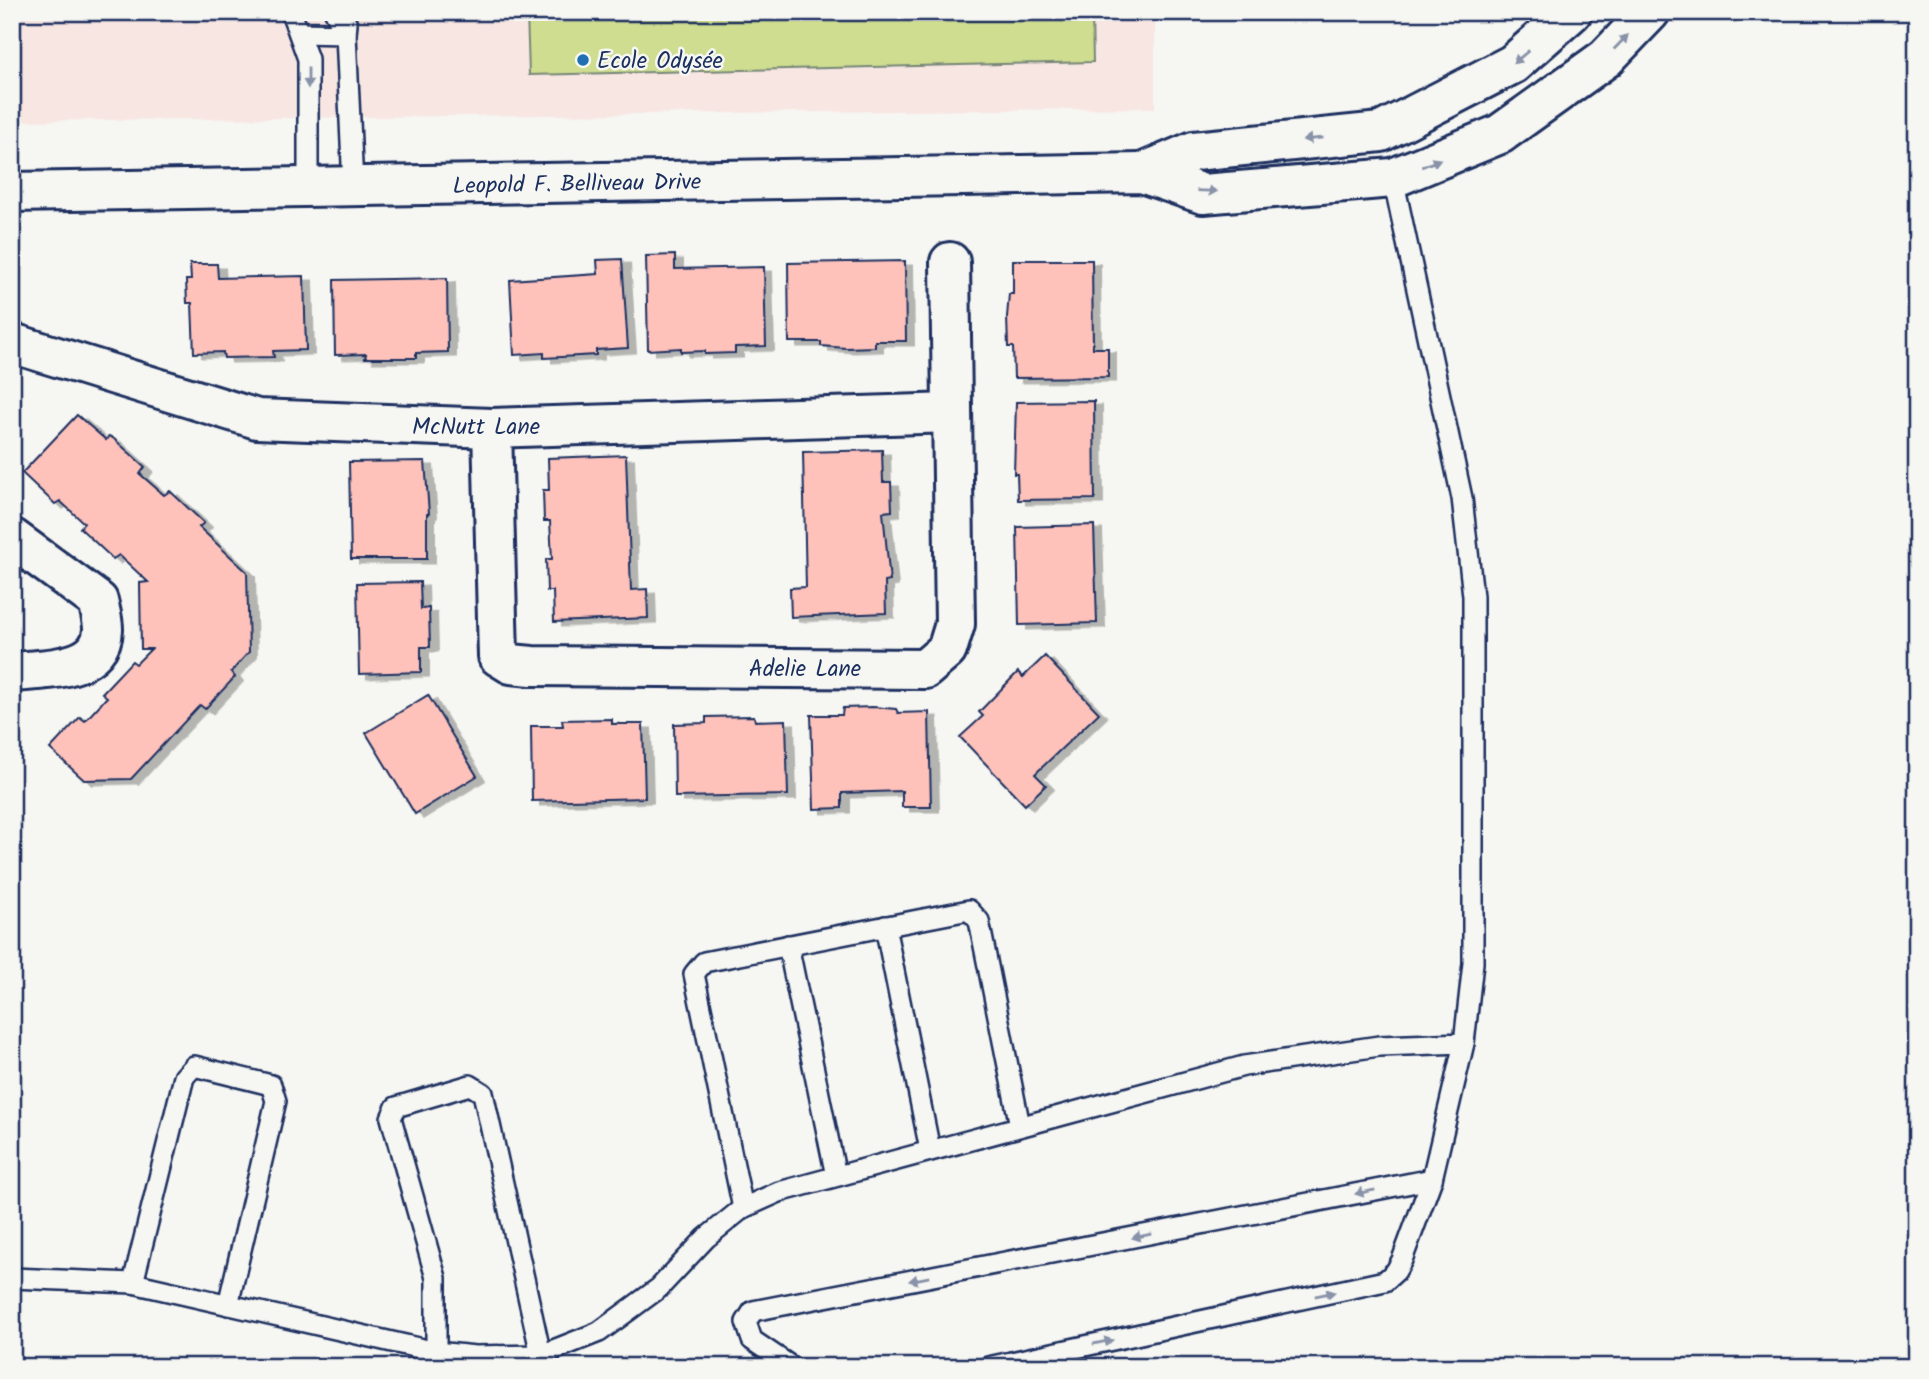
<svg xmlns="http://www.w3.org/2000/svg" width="1929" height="1379" viewBox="0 0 1929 1379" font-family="Kalam,sans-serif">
<defs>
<filter id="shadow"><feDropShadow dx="8" dy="4.5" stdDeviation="0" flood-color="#0004"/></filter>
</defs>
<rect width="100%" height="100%" fill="#f6f6f2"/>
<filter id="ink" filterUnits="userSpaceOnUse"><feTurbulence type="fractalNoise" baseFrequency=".0143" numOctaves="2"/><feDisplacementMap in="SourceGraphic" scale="14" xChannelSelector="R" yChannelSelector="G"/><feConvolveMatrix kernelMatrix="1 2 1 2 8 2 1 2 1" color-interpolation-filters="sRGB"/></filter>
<g filter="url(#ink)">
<polygon fill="#f8e6e2" points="12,12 1155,12 1155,108 12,121"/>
<polygon fill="#cfdd90" stroke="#758677" stroke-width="2" points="527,12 1092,12 1093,62 529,75"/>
<g fill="#fec2bb" stroke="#1b2f5e" stroke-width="2" filter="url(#shadow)">
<polygon points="675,255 675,269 764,267 766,346 735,347 735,353 705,354 705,351 681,352 681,348 648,350 646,256"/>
<polygon points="622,259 628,348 596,350 596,355 544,358 544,353 514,355 510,280 598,274 597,260"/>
<polygon points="1013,260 1092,260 1093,348 1108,348 1108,377 1014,378 1013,347 1008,347 1007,317 1009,294 1013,294"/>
<polygon points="905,261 906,341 875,341 875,347 846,348 821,346 821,342 789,342 788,263"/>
<polygon points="190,264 217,264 218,278 304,276 306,350 273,351 274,357 224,358 223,352 194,353 192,303 187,303 186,280 191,280"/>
<polygon points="447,278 448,352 416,353 416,358 365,358 366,354 335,355 334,280"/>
<polygon points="1094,401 1095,499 1018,500 1017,474 1014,474 1016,402"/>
<polygon points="77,415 106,440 109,436 113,438 145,467 140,474 164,495 170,491 204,523 199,527 247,572 249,652 231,672 235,677 205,709 200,705 131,779 84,780 50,749 80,717 85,721 107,697 102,693 132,661 136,664 151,649 141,649 140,583 148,582 119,555 113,559 80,528 84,523 60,501 55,504 22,473"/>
<polygon points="882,450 883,482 891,482 892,511 883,512 890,581 885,582 886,613 791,617 790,588 806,587 803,452"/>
<polygon points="626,455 631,590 647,589 648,618 554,622 553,591 547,591 546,559 552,559 550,521 544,521 543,490 549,490 548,458"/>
<polygon points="425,461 429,513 427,514 427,559 351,559 349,462"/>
<polygon points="1094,525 1097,623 1019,625 1017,527"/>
<polygon points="420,582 421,609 429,608 430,647 421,647 421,672 359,674 357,583"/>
<polygon points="1045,656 1099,713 1035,774 1046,785 1025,805 960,737 983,716 979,712 1018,672 1023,677"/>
<polygon points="428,695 477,776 415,814 366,733"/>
<polygon points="873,707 896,709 898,713 929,712 931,807 902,807 902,791 842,793 842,808 814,809 811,715 842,715 843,708"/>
<polygon points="754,716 755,721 786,720 788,795 675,797 674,724 706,723 706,717"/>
<polygon points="612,719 612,724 643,724 645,798 532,801 531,726 563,726 562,720"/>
</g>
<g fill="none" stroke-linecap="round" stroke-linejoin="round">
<defs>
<g id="lane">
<polyline points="291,12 308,59 308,187"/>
<polyline points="335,12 346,34 353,186"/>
<polyline points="299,33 346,34 347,24"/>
<polyline points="885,926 930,1150"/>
<polyline points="788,945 836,1176"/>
<polyline points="743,1208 694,974 704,962 969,910 979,921 1020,1126"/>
<polyline points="12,1278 133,1283 436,1352 475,1356 541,1355 599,1332 659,1288 706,1238 743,1208 779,1192 1244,1066 1379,1046 1464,1043 1473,963 1473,596 1462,498 1393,178"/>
<polyline points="133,1283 184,1077 194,1066 271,1085 276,1101 228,1305"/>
<polyline points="436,1352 436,1278 391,1118 396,1107 470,1085 483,1093 541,1355"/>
<polyline points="792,1367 752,1340 746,1322 753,1311 1432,1179"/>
<polyline points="988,1367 1385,1281 1396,1271 1402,1260 1432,1179 1464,1043"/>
</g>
<g id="street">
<polyline points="1142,173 1194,151 1381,132 1513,64 1572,12"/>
<polyline points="12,192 1142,173 1203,194 1393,178 1500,134 1606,58 1650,12"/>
<polyline points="12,343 257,419 492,428 952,413"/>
<polyline points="492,428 498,656 511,664 532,666 925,669 947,650 955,624 950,262"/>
<path d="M12,538l86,63c2,9 5,19 5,28 -1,43 -61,40 -91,43"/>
</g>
</defs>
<use href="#lane" stroke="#1b2f5e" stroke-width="24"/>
<use href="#street" stroke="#1b2f5e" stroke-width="44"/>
<use href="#lane" stroke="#f6f6f2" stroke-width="19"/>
<use href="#street" stroke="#f6f6f2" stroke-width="38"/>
</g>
<defs><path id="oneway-solid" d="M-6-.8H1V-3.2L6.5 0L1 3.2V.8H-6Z" transform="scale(1.75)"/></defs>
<g fill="#8892a8">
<use href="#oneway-solid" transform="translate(1621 42) rotate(-46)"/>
<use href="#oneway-solid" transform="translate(1521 57) rotate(140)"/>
<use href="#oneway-solid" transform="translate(308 78) rotate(90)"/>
<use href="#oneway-solid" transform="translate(1313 139) rotate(174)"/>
<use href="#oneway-solid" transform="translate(1431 163) rotate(-22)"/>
<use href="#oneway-solid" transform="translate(1207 191) rotate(2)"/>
<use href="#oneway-solid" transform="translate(1365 1192) rotate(169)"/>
<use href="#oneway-solid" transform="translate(1142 1236) rotate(169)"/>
<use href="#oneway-solid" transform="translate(919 1279) rotate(169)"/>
<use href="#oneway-solid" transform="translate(1325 1294) rotate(-12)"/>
<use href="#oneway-solid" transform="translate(1103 1342) rotate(-12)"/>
</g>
</g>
<circle fill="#1f6fb2" stroke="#f6f6f2" stroke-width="2.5" cx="583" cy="60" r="7"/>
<g text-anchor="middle" stroke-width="5" stroke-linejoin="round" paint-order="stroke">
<g font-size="23" fill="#1b2f5e" stroke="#f6f6f2" text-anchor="start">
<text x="597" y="68">Ecole Odysée</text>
</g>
<g font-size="23" fill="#1b2f5e" stroke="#f6f6f2">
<text transform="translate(577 183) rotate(-1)" y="8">Leopold F. Belliveau Drive</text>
<text x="476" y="434">McNutt Lane</text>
<text x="805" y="676">Adelie Lane</text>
</g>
</g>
<rect width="1929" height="1379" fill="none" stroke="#f6f6f2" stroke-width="42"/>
<rect x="21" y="21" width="1887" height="1337" fill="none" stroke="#1b2f5e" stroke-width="2.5" filter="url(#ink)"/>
</svg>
